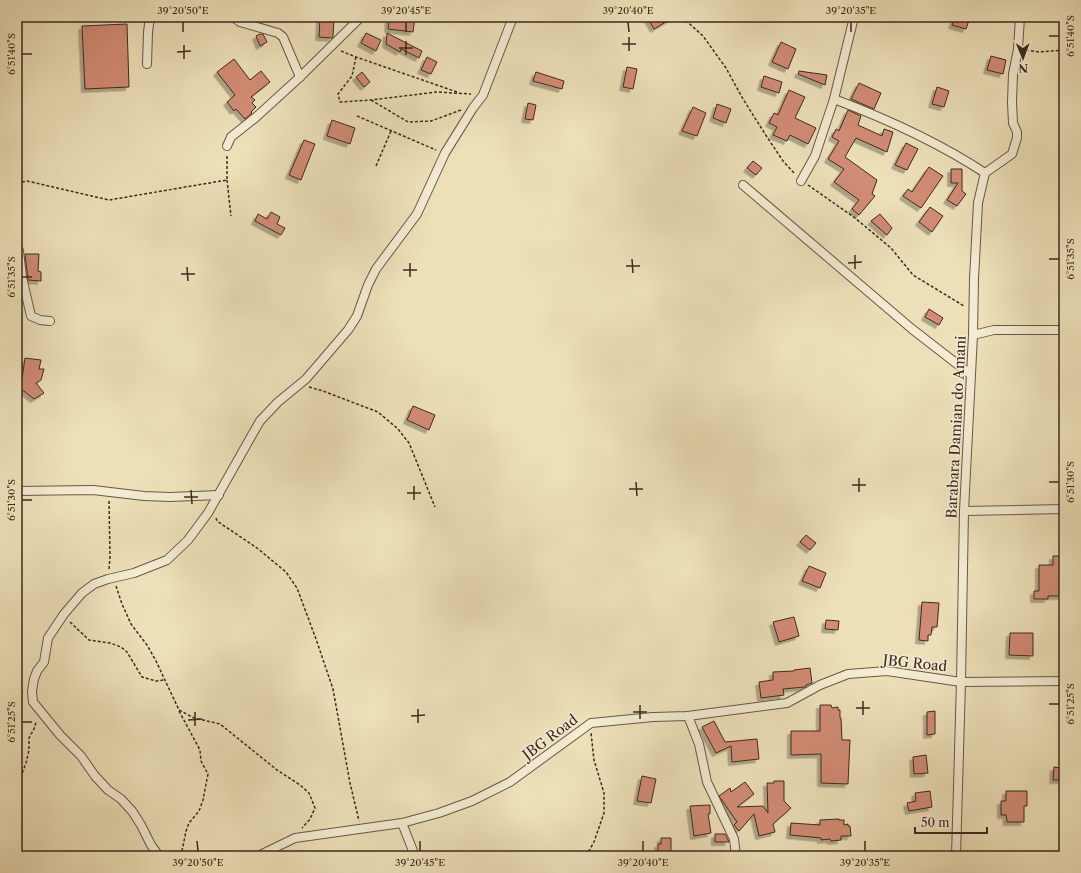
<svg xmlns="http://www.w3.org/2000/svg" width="1081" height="873" viewBox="0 0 1081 873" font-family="'Libre Caslon Text',serif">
<defs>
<filter id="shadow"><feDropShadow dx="-3.5" dy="3.5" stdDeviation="0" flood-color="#0004"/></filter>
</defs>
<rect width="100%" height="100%" fill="#ede0b9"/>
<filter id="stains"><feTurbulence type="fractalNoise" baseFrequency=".005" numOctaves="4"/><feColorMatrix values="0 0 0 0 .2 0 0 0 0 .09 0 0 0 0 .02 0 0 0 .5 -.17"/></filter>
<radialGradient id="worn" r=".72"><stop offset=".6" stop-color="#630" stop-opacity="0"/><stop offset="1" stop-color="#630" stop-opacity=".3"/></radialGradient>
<g fill="#d28c75" stroke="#3d291e" filter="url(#shadow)">
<polygon points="398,17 415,17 413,32 388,29 389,18 398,19"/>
<polygon points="647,17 674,17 654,29"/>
<polygon points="955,17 970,17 966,29 952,25"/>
<polygon points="320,18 334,18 333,36 332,38 319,37"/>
<polygon points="127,24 129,87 85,89 82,26"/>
<polygon points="366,33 381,40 376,51 361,43"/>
<polygon points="387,33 422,51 419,58 401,49 400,52 386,44"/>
<polygon points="260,34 263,34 267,42 260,46 256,36"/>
<polygon points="781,42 796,49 788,69 772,62"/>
<polygon points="991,56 1006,60 1003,74 987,70"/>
<polygon points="427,57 437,62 431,74 421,70"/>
<polygon points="234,59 250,80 261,71 270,82 251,97 255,100 252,103 256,107 251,112 252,113 245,119 236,109 234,111 227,102 235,95 217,72"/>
<polygon points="627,67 637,69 633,89 623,87"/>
<polygon points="799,71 827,75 825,85 798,74"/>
<polygon points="362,72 370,82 364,87 356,77"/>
<polygon points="536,72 564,81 562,89 533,81"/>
<polygon points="764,76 782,82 779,93 761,87"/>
<polygon points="859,83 881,93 874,109 851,99"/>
<polygon points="937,87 949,91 944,107 932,104"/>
<polygon points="789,90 805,97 795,118 816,128 808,144 790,135 787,141 773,135 777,127 769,123 774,113 778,115"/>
<polygon points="528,103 536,105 533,120 525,119"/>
<polygon points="717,104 731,109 726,123 713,118"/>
<polygon points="693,107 706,113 697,136 682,131"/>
<polygon points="848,110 861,116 858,125 882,136 884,129 893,132 887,152 856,138 845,157 877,180 872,194 875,196 859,215 852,209 859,200 834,182 844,169 828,159 839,141 832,137 836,129 839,131"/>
<polygon points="332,120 355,128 350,144 327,136"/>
<polygon points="304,140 315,144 301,180 289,175"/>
<polygon points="906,143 918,149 907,170 895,165"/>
<polygon points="753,161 762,168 756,175 747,168"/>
<polygon points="929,167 943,176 921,208 903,196 908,189 912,192"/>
<polygon points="951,169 962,169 962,191 966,194 957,206 947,200 958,183 951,183"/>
<polygon points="930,207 943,216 932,232 919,222"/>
<polygon points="271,212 280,217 277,224 285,228 281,235 255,221 258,214 267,219"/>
<polygon points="880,214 892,228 887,235 871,221"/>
<polygon points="25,254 39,254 38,271 41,272 41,281 28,280"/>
<polygon points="929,309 943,318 939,325 925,317"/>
<polygon points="25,358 41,360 39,369 44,369 41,380 36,383 44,393 34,399 24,391 17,389 17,379 22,379"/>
<polygon points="413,406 435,415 429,430 407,420"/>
<polygon points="806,535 816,543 810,550 800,542"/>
<polygon points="1053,556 1064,556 1063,596 1048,596 1048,599 1034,599 1034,591 1039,591 1039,565 1053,565"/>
<polygon points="809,566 826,573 820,588 802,581"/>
<polygon points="922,602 939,603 937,627 932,627 931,635 928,635 928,641 919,640"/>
<polygon points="794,617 799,636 779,642 773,622"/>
<polygon points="826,620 839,621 838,630 825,629"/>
<polygon points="1010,633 1033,633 1033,656 1009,655"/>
<polygon points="810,668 812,683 806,685 805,687 783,689 784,695 761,698 759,682 773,680 773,672 794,671 794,670"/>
<polygon points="820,705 831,705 832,708 838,707 838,710 840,710 840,718 841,718 842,740 850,740 848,784 821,783 821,754 791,755 791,731 820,731"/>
<polygon points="935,711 935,734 927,735 927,712"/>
<polygon points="714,721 725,742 757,739 759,759 732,762 731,746 716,753 702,727"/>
<polygon points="926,755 928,773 914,774 913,757"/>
<polygon points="1054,767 1062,768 1062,780 1053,780"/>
<polygon points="642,776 656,779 651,803 637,801"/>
<polygon points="774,781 784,781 784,801 791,808 773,824 775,832 759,836 754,814 739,831 734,825 737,822 719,796 730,788 731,792 745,782 754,794 737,807 763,806 768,813 767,783 774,783"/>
<polygon points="930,791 932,807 909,811 907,803 916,801 915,793"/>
<polygon points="1006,791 1027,791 1027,806 1024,806 1024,822 1007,822 1006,815 1001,815 1001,801 1006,801"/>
<polygon points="710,805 710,814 708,814 711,833 694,836 690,806"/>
<polygon points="839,819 839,820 844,820 844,825 848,824 848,826 850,826 851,836 841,836 841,840 831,841 830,839 821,840 821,838 790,835 791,823 820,825 820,820"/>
<polygon points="715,834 725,834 729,842 715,842"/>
<polygon points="661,838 671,838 671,856 658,856 658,844 661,844"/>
</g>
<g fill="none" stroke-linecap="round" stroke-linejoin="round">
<defs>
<g id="street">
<polyline points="233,17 240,22 278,33 283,37 300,77"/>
<polyline points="147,64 148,32 150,17"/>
<path d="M834,99c53,20 104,43 151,74"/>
<polyline points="227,146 231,137 255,118 300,77 361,17"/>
<polyline points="801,181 815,156 834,99 854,17"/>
<polyline points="743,185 912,329 970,374"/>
<polyline points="17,247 19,251 22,277 31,316 40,320 50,321"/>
<polyline points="973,335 994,330 1064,330"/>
<polyline points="17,491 93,490 144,496 170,497 219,495"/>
<polyline points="964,511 1064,509"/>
<polyline points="688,716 699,744 707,782 734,839 736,856"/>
<polyline points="402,823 415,856"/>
<polyline points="159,856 151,845 141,825 132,811 121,799 108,790 95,776 81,756 60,735 33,702 32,691 34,679 37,671 44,662 48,638 64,614 82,593 94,584 108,579 134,573 167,560 188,540 208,513 248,442 260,421 278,402 306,379 348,330 357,316 368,285 376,269 417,214 445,153 473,108 483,95 513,17"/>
<polyline points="258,856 295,838 402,823 439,813 472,801 510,782 591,723 653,717 688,716 787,703 820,685 848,674 887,671 961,682 1064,681"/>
<polyline points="956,856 961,682 964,511 973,335 974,279 978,203 985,173 1012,154 1017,138 1017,132 1013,123 1012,102 1013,74 1018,49 1020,17"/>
</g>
</defs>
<use href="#street" stroke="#695745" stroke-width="10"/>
<g stroke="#3d291e" stroke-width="1.5" stroke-dasharray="3 2" stroke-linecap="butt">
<polyline points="682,17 703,36 726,68 743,99 767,137 783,161 795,174"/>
<polyline points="1026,50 1039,52 1064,50"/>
<polyline points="341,51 356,57 457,92"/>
<polyline points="356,57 352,76 338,94 340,102 371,100 437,92 471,94"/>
<polyline points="371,100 408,122 431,121 461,110"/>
<polyline points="357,116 436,150"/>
<polyline points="376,166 391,131"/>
<polyline points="227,180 231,216"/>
<polyline points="17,183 27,181 109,200 227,180 227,154"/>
<polyline points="808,185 855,218 891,248 913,275 964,306"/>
<polyline points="309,387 323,391 378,412 398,429 409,443 435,507"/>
<polyline points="109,501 110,557 109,569"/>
<polyline points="216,518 217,521 257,548 286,572 297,588 316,639 333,689 350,783 359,821"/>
<polyline points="116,586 122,604 131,624 147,645 156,661 179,710 194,718 220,724 277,770 300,785 309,793 315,808 310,819 302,828"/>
<polyline points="70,622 89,640 110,643 121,647 127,652 142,677 156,681 164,680"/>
<polyline points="17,698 24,691"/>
<polyline points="179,711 200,750 201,761 208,774 203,800 199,811 189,823 186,831 182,851 183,856"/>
<polyline points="17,787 26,763 29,750 29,738 35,727 36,721"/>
<polyline points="586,856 594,842 604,813 604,793 594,760 591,733"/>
</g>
<use href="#street" stroke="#f3ebd2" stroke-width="8"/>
</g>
<path fill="none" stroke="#3d291e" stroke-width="1.5" d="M183,22v10M406,22v10M628,22l1,10M851,22v10M1049,36h10M629,37v14M406,41v14M622,44h14M184,45v14M399,48h14M177,52l14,-1M22,54h10M855,255v14M632,259l1,14M1049,259h10M410,263v14M848,263l14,-1M626,266h14M187,267l1,14M403,270h14M181,274h14M22,277h10M859,478v14M636,482l1,14M1049,482h10M852,485h14M414,486v14M629,489h14M191,490l1,14M407,493h14M184,497h14M22,500h10M863,701v14M1049,704h10M640,705v14M856,708h14M418,709v14M195,712v14M633,712h14M411,716l14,-1M188,720l14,-1M22,722h10M197,841l1,10M420,841v10M643,841v10M865,841v10"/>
<g text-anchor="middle" stroke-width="3" stroke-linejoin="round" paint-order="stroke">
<g font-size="14" fill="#3d291e" stroke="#f3ebd2">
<text transform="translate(956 427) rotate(-87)" y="5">Barabara Damian do Amani</text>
<text transform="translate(915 663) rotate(6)" y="5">JBG Road</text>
<text transform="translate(550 737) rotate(-37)" y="5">JBG Road</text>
</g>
</g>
<rect width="1081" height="873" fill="none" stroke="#ede0b9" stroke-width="44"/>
<g transform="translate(1023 58) rotate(179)" stroke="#f3ebd2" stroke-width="3" paint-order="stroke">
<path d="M0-3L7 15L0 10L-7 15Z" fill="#3d291e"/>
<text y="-6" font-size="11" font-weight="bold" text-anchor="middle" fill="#3d291e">N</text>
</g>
<path d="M915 827v6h72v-6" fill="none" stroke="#3d291e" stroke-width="2"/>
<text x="921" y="827" font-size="12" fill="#3d291e" stroke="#f3ebd2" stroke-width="3" paint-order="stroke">50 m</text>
<rect x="22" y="22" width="1037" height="829" fill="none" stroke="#3d291e" stroke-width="1.5"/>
<g font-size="10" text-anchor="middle" fill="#3d291e">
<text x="183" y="14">39°20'50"E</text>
<text x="406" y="14">39°20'45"E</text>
<text x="628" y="14">39°20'40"E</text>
<text x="851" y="14">39°20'35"E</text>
<text transform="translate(1070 36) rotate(-90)" y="4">6°51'40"S</text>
<text transform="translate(11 54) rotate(-90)" y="4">6°51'40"S</text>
<text transform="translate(1070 259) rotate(-90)" y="4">6°51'35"S</text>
<text transform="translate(11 277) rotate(-90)" y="4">6°51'35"S</text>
<text transform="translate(1070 482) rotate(-90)" y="4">6°51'30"S</text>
<text transform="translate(11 500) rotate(-90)" y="4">6°51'30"S</text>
<text transform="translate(1070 704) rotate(-90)" y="4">6°51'25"S</text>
<text transform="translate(11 722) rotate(-90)" y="4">6°51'25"S</text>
<text x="198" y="866">39°20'50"E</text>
<text x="420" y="866">39°20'45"E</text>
<text x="643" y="866">39°20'40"E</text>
<text x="865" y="866">39°20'35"E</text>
</g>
<rect width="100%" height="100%" filter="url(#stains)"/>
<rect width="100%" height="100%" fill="url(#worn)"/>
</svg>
